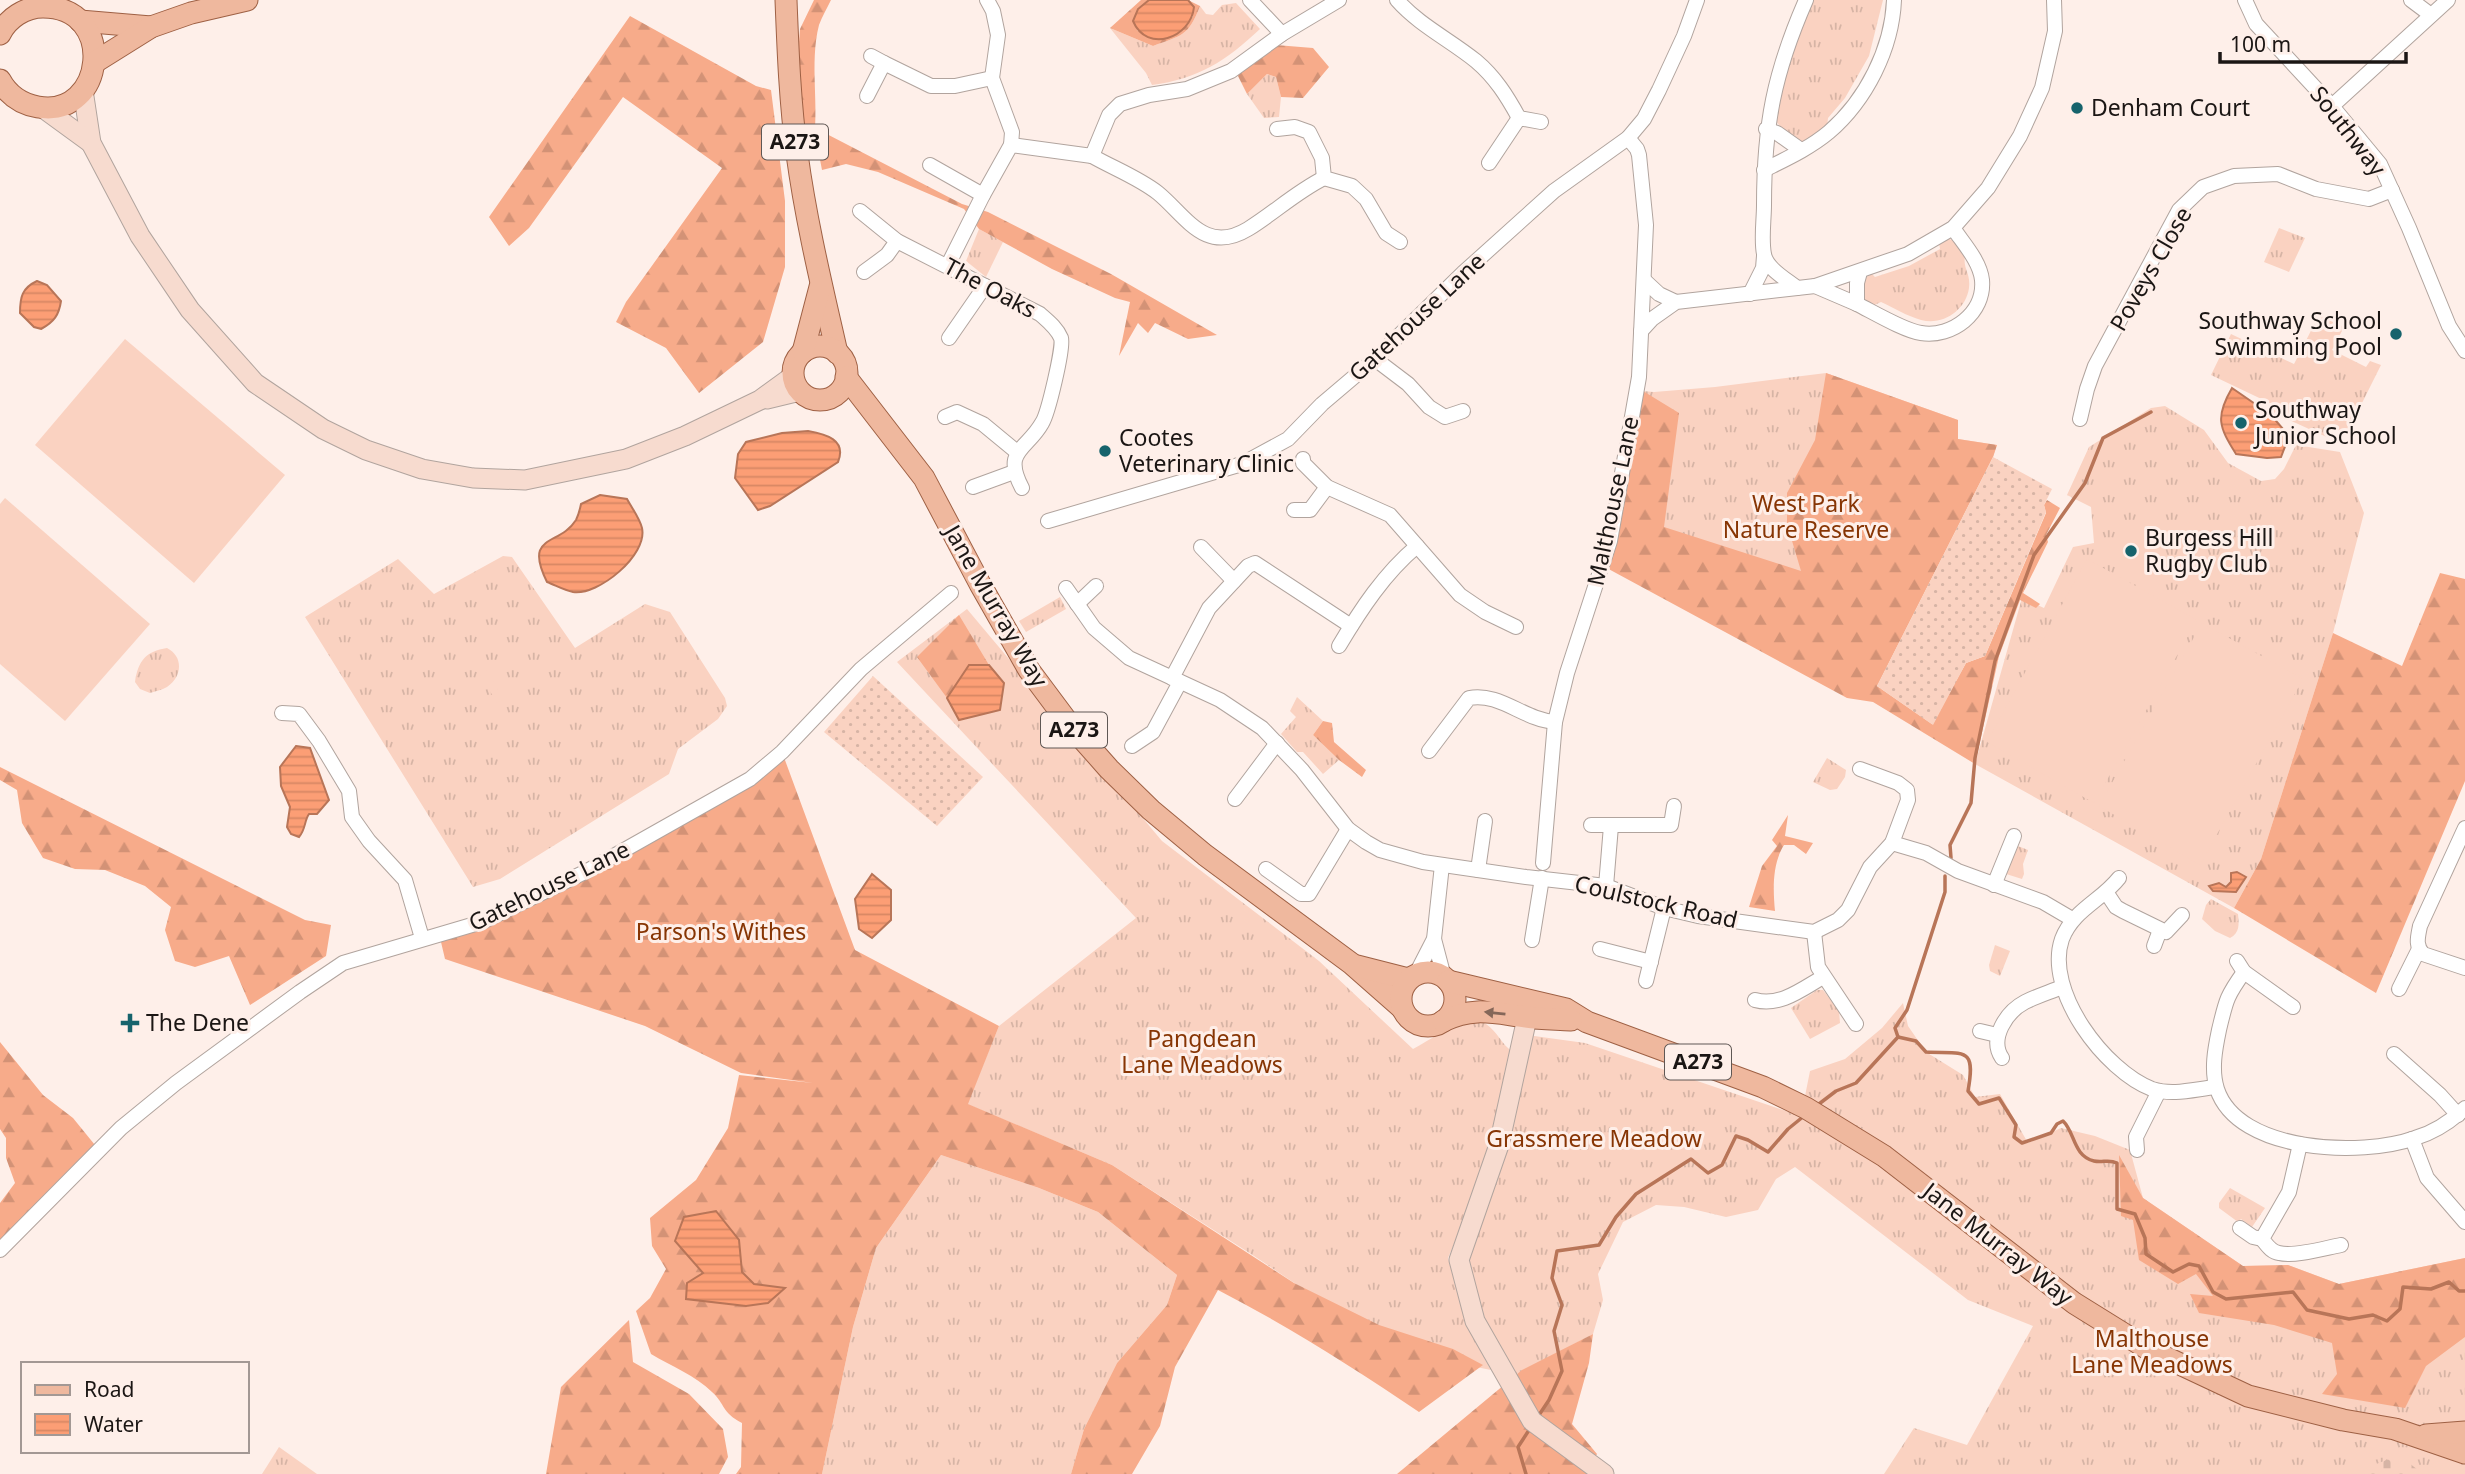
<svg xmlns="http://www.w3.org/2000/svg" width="2465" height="1474" viewBox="0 0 2465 1474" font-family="'Noto Sans',sans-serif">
<defs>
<pattern id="grass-tufts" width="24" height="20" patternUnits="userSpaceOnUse" patternTransform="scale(1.75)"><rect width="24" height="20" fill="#fad2c1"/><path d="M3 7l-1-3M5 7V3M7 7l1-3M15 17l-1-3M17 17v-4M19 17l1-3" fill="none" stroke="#d6b4a5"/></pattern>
<pattern id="forest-firs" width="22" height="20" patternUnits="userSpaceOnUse" patternTransform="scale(1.75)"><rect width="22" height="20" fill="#f7ab8a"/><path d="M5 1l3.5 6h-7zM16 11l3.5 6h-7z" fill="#d39276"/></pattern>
<pattern id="cemetery-stones" width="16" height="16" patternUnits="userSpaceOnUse" patternTransform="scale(1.75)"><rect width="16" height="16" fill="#fad2c1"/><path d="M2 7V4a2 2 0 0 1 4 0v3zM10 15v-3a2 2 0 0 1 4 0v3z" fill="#d6b4a5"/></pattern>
<pattern id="garden-dots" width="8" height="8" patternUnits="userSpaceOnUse" patternTransform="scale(1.75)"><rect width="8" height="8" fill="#fad2c1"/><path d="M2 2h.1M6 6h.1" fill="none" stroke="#d6b4a5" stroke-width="1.8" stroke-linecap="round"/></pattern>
<pattern id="water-rules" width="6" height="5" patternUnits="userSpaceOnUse" patternTransform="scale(1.75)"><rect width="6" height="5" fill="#fc9e75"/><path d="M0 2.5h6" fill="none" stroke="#d78764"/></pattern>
</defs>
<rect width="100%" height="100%" fill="#feefe9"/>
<g fill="url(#grass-tufts)">
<polygon points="1809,0 1883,0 1869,56 1845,98 1828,118 1827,127 1803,142 1783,130 1775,120 1784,70"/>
<path d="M1236,3l24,26c-34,32 -62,50 -108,56l-6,-12 -36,-45 43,18c29,-11 35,-9 47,-40l6,8 7,1 9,-10z"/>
<polygon points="1267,74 1276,77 1281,97 1279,117 1264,118 1247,94"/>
<polygon points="2279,228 2305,238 2289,272 2264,262"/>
<polygon points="979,229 1003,242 986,277 966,261"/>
<path d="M1949,239l7,2 10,10c-5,18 5,20 3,37 -3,22 -26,38 -48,32 -14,-4 -27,-12 -40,-18l-11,5 -8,-5 2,-24 8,-4 3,3 34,-11 31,-17 -1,-6z"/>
<polygon points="2319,315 2344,327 2332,350 2366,367 2370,361 2381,365 2346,435 2336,430 2331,439 2285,418 2287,416 2281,408 2274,413 2271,411 2274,405 2211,375 2231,334 2294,364"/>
<polygon points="1826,373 1958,420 1958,439 1997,445 1993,457 1877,686 1610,541 1643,391 1654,392 1715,387"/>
<polygon points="2165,406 2204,430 2228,463 2261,481 2275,479 2284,469 2296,445 2340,452 2364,513 2333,633 2261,859 2234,908 1975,764 2022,598 2044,608 2073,547 2094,543 2091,507 2067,495 2089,447 2151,408"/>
<polygon points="503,556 512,557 575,648 645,604 670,612 725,698 727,706 718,719 678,749 669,774 500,879 473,887 305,617 398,559 434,594"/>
<polygon points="1060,597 1066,609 1026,632 1019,621"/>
<path d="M967,609l195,232 157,120 94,88c17,-9 55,-36 73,-25 12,8 15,20 27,28l-26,114 -39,92 18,66 25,46 -95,-19 -145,-97 -139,-89 -145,-61 32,-78 137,-108 -239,-256z"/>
<path d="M167,648c16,8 16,28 0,39 -5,3 -12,4 -17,6l-10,-4 -5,-7c3,-21 11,-31 32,-34z"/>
<polygon points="1297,697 1323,721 1313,735 1339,760 1323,774 1303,752 1297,752 1281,734 1296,717 1290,711"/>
<polygon points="1827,758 1846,770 1845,777 1837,789 1830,790 1813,782"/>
<polygon points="2013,844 2028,850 2023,864 2024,874 2022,879 2003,873"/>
<path d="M2211,899l27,15c1,10 2,19 -8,24l-15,-7 -13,-12 4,-14z"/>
<polygon points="1995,945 2010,951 2000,976 1990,971 1989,965"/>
<polygon points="1817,990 1823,990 1839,1011 1840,1023 1810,1039 1791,1008"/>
<polygon points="1903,1003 1908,1026 1926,1052 1963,1075 1975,1097 2000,1094 2028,1143 2061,1128 2095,1136 2130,1150 2143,1198 2243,1266 2288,1265 2339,1284 2465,1258 2465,1474 1884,1474 1914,1428 1967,1445 2033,1326 1968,1300 1795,1167 1776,1179 1758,1210 1726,1217 1684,1207 1656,1205 1623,1222 1598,1274 1603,1300 1593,1334 1523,1371 1511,1381 1481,1318 1464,1259 1527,1035 1585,1043 1801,1116 1810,1071 1845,1059 1882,1028"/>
<polygon points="941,1155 1039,1188 1098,1212 1177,1275 1167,1305 1117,1363 1084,1429 1071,1474 822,1474 853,1327 876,1248"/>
<polygon points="2230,1188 2265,1208 2252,1227 2241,1219 2238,1222 2219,1208 2219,1203"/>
<polygon points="279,1447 317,1474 262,1474"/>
</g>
<g fill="url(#forest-firs)">
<path d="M814,0h17c-4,8 -9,17 -12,25 -10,39 1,82 -6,121l-15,-25 -1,-53 3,-39z"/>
<path d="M1141,0h8l-11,10 -1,20c18,17 46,6 56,-14l-5,-16 12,6c-12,31 -18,29 -47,40l-43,-18z"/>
<polygon points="630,16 756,86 771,90 785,201 785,267 763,342 699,393 666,348 616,322 626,302 722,168 623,97 529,228 509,246 489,217"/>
<polygon points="1276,45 1313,48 1329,67 1303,98 1281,97 1276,77 1267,74 1247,94 1237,74"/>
<polygon points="819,130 962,204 988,212 1059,248 1111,274 1217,335 1188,339 1155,323 1148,333 1138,323 1119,356 1130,302 1115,298 1052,269 979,229 964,209 878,172 846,164 822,170 816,139"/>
<polygon points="1826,373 1958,420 1958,439 1997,445 1993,457 1877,686 1932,724 1966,663 1985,656 2046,513 2044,505 2047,500 2060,508 2046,535 2048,542 2023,593 2040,604 2036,608 2020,600 1999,656 1975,764 1873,702 1847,698 1603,566 1643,391 1679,413 1664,527 1801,571 1787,524 1787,493 1815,440"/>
<polygon points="2440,573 2465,579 2465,781 2376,993 2234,908 2261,859 2333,633 2402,666"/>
<polygon points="959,615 989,665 969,666 947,698 917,657"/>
<polygon points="1323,721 1332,723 1334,742 1366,770 1362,777 1339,760 1313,735"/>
<path d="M782,752l73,198 144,76 -31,78 144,61 182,118 85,42 74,24 30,16 -64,47c-65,-44 -131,-86 -201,-122l-43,77 -15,59 -28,48h-61l13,-45 33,-66 50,-58 10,-30 -79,-63 -59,-24 -98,-33 -65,93 -23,79 -31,147h-86l5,-7 1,-44c-21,-11 -16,-18 -30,-31 -16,-16 -41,-26 -61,-38l-15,-43 14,-13 16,-29 -14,-23 -2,-28 46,-38 32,-52 11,-53 74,8 -72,-10 -96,-47 -200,-67 -4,-17 146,-71z"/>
<polygon points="0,767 305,920 331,925 326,956 250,1005 229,956 195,967 175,961 165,930 171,907 145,886 105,870 75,869 43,858 22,823 17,790 0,780"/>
<path d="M1788,815l-3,21 28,7 -7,11 -12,-9h-10c-12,19 -11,45 -9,66l-26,-4 13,-41 15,-20 -5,-6z"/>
<polygon points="0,1042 43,1095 73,1118 99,1150 0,1250 0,1203 15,1183 6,1158 6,1138 0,1129"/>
<polygon points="2119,1155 2143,1198 2243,1266 2288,1265 2339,1284 2465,1258 2465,1337 2426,1366 2405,1408 2322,1394 2337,1374 2332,1343 2274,1325 2199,1313 2190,1294 2213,1296 2196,1274 2178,1284 2139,1260 2133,1220 2121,1216"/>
<polygon points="629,1320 633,1362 689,1394 723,1429 728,1457 719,1474 546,1474 561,1387"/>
<polygon points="1593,1334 1589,1363 1572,1424 1597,1454 1586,1474 1397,1474 1522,1370"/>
</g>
<polygon fill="url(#cemetery-stones)" points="2399,1455 2423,1474 2351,1474"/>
<g fill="url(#garden-dots)">
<polygon points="1993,457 2052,489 2044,505 2046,512 1985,656 1966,663 1933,725 1877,686"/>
<polygon points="873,676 983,777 937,826 824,732"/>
</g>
<g fill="#fad2c1">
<polygon points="125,339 285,475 194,583 35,445"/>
<polygon points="5,498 150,624 65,721 0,664 0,504"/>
<polygon points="2087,559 2197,620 2094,803 1987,742"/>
<polygon points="2202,623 2303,679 2200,865 2099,806"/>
<polygon points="474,650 504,699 497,703 468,654"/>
</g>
<g fill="url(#water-rules)" stroke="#b87558" stroke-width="2">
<path d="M1149,0h39l6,7c-3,31 -47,47 -61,14l5,-12z"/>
<path d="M37,281l10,4 14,16c-2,14 -7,21 -20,28l-7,-2 -14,-14c0,-16 2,-25 17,-32z"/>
<path d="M2232,388l39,27 18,21 -8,21 -14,1 -31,-4c-17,-27 -21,-37 -4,-66z"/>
<path d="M808,431c18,3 39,9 30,31l-68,44 -12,4 -23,-32 3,-24 8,-12 36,-9z"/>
<path d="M600,495l27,4c5,9 13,20 15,29 6,27 -44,68 -69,64 -9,-2 -18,-7 -26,-10 -24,-49 12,-35 29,-62 2,-4 4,-11 5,-16z"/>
<polygon points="969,665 989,665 1004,683 1000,710 959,720 947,698"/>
<path d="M296,746l14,2 19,52 -12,14h-8c-5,7 -3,15 -10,23l-8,-3 -4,-7 3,-20 -9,-21 -1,-19z"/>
<polygon points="2237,872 2246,877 2236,892 2213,891 2209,886 2219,883 2226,887 2231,882 2231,873"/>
<polygon points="872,874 891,890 891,920 872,938 859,929 855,899"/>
<polygon points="716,1211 739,1240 742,1272 754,1284 785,1288 768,1303 746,1306 686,1299 687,1283 703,1273 675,1241 684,1217"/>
</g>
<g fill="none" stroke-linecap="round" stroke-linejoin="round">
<g stroke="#b87558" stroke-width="3.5">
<polyline points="1951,858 1950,845 1971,803 1975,758 1995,661 2034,555 2085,483 2103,438 2151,412"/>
<path d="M1898,1037l18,4 10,11c39,2 50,-6 42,39l11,13 20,-6 17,27 -2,12 8,6 29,-10 6,-9 6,-3c12,11 10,35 31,40 8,2 15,-2 23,2v46l18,5 10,24 1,16 27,18 16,-8 10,2 14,26 13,7 67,-7 14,18 42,9 24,-4 14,6 13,-12 3,-22 28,2 18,-7 10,9h6"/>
<polyline points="1898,1037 1895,1028 1907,1010 1945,892 1945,876"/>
<polyline points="1815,1107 1836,1091 1856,1083 1898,1037"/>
<polyline points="1537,1418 1549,1400 1562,1371 1554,1331 1562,1305 1552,1278 1557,1251 1599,1245 1616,1217 1636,1194 1691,1159 1708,1173 1722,1165 1736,1136 1748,1140 1768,1152 1788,1129 1804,1116"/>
<polyline points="1526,1474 1518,1447 1531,1427"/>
</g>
<defs>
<g id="street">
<polyline points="987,0 993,11 998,35 992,78 1012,132 1011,145"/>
<polyline points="1250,0 1282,34"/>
<path d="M1397,0c22,25 53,40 79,61 19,16 31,35 43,57"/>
<polyline points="2245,0 2256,24 2332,106 2380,164 2409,228 2449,326 2465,351"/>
<polyline points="2411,0 2431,15"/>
<polyline points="871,56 884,63"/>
<polyline points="867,96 884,63 931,86 955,86 992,78"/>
<polyline points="2332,106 2448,0"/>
<polyline points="1277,129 1295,127 1309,132 1322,158 1324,178 1352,186 1366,199 1386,233 1400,242"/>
<polyline points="1766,129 1777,133 1801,150"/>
<path d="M1092,156c21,12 47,22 66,37 28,23 47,62 90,36 26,-16 48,-37 76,-51"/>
<polyline points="1489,163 1519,118 1541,122"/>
<polyline points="930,165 983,195"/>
<path d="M1764,170c22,-11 46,-22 65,-38 37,-32 63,-83 65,-132"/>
<path d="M860,211l37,30 143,73c8,7 17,14 21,24 3,9 -13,76 -19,85 -15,27 -40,27 -20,65"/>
<polyline points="948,265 983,195 1011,145 1092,156 1109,115 1120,104 1149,95 1187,89 1231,71 1282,34 1339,0"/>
<polyline points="864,272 887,255 897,241"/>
<path d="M1860,272l-3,11v21c16,8 48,27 64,29 31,5 64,-20 61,-53 -2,-19 -19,-37 -29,-52"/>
<polyline points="1645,281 1659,294 1676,302"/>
<polyline points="1815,286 1857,304"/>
<path d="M1797,288c-11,-9 -31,-20 -33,-34 -3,-15 0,-34 0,-49 0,-80 10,-132 42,-205"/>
<polyline points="1750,294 1763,268 1764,256"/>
<polyline points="1641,331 1652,319 1676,302 1815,286 1908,254 1953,228 1988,188 2020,136 2042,88 2055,31 2054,0"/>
<polyline points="949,338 985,286"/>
<polyline points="1375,359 1408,384 1429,407 1445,417 1463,411"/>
<polyline points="945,417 957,412 983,424 1017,452"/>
<polyline points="2080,419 2087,389 2095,366 2179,210 2203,187 2234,176 2278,174 2316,189 2369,199 2392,190"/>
<polyline points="1303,459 1303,463 1327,487 1390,515 1460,595 1485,612 1516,627"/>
<polyline points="973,487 1014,472"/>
<polyline points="1294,510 1310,510 1327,487"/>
<polyline points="1048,521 1242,464 1288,439 1322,404 1375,359 1463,273 1554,191 1628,138 1644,119 1659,90 1684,36 1697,0"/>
<polyline points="1201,547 1234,581"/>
<polyline points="1066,588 1094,628 1129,658 1220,700 1262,728 1302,770 1348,829 1366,842 1380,850 1423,862 1526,877 1606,886 1664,908 1698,916 1814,932 1838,920 1848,910 1870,867 1892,843 1908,800 1907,790 1898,783 1860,769"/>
<polyline points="1077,604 1096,586"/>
<path d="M1339,646c22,-37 45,-72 78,-100"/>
<polyline points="1172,678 1209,608 1248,566 1255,563 1351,626"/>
<polyline points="282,713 299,714 319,741 349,791 352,817 369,841 405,880 422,938"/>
<polyline points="1132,746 1153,732 1180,682"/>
<path d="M1429,751l40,-53c31,-6 55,22 86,24"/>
<polyline points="1235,799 1277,743"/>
<polyline points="1591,825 1671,825 1674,806"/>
<path d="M2465,828l-45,98c-2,11 -5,19 3,28l42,14"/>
<polyline points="1892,843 1926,853 1958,871 2043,902 2072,919"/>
<polyline points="1543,863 1555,722 1567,673 1610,541 1639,377 1646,225 1639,155 1637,149 1628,138"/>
<polyline points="1266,869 1301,894 1309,894 1348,829"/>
<polyline points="1478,870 1485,821"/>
<path d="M2119,878c-18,23 -46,32 -57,61 -18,52 43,132 90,150 21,7 43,0 64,-2"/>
<polyline points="1994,885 2014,836"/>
<polyline points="1606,886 1611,826"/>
<polyline points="2106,892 2116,907 2123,911 2166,932 2182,915"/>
<polyline points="1814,932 1818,967 1856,1024"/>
<polyline points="1434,939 1444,977"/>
<polyline points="1532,940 1542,878"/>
<polyline points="2154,946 2160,930"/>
<polyline points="1600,949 1651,962"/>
<polyline points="2237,961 2244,972 2293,1007"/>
<path d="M2244,972c-18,25 -18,29 -25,58 -4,19 -8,40 -2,59 21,64 145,68 198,49 20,-6 35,-16 50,-30"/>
<polyline points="1416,974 1434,939 1442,865"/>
<polyline points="1646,981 1664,908"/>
<polyline points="2399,989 2419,949"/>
<path d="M1755,1000c25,7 47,-11 68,-23"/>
<polyline points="1980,1031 1997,1035"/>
<polyline points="2394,1054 2440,1095 2458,1115"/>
<path d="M2002,1058c-13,-19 4,-46 23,-56 12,-6 25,-10 37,-15"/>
<polyline points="2412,1139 2427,1178 2465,1222"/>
<path d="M2300,1144l-11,48 -27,47c5,6 9,13 17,14 16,4 46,-5 62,-8"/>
<polyline points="2137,1150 2136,1137 2159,1091"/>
<polyline points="2240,1228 2253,1237 2262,1239"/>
<polyline points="0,1250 121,1128 176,1083 300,992 343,963 482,922 587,871 750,779 782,752 861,669 951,593"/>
</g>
<g id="secondary">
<polyline points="83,90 91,143 140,236 190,310 255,383 323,429 366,450 422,469 473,478 525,480 626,459 685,436 760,400 793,376"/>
<polyline points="43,108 91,143"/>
<polyline points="767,399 800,391"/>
<polyline points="1527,1018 1499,1145 1459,1260 1475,1321 1532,1421 1604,1474"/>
</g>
<g id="primary">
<path d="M786,0c2,52 4,103 11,154 9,67 25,133 40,199"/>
<polyline points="80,21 151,27"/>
<path d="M0,34c8,-16 25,-27 43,-27 75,0 62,112 -5,100 -17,-3 -30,-12 -38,-27"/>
<polyline points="95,62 151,27 191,13 247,0"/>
<circle cx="820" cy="373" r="27"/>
<polyline points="803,352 820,287"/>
<polyline points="846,377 924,478 980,584 1029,670 1070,725 1109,769 1151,810 1205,855 1352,964 1402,1008"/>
<polyline points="1357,966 1408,979"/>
<circle cx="1428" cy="999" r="27"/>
<polyline points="1448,981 1566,1009 1587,1022 1763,1087 1806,1108 1884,1156 2074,1303 2148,1349 2248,1396 2343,1420 2395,1429 2465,1453"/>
<path d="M1443,1021c31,-15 51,-8 83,-4 15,2 30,2 45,3"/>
<polyline points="2426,1435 2465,1432"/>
</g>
</defs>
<use href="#street" stroke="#b1a49e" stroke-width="16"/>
<use href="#secondary" stroke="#b1a49e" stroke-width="21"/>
<use href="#primary" stroke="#9e6044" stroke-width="23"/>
<use href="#street" stroke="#fff" stroke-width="14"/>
<use href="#secondary" stroke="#f7dbcf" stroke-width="19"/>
<use href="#primary" stroke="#efb89e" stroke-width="21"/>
</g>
<defs><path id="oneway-solid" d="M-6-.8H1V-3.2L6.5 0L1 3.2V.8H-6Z" transform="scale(1.75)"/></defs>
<use fill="#856759" href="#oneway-solid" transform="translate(1495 1013) rotate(-174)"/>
<g fill="#16636c" stroke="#feefe9" stroke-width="2.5">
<circle cx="2077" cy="108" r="7"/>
<circle cx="2396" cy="334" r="7"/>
<circle cx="2241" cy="423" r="7"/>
<circle cx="1105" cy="451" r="7"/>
<circle cx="2131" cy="551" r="7"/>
<path d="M126.5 1012.5h7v7h7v7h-7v7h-7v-7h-7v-7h7z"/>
</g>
<g text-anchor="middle" stroke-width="6" stroke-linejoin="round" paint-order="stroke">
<g fill="#feefe9" stroke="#5f5754" stroke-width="2">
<rect x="762" y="124.5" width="66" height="35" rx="5"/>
<rect x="1041" y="712.5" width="66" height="35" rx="5"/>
<rect x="1665" y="1044.5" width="66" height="35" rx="5"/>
</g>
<g font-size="21" font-weight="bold" fill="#1b1614">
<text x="795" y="149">A273</text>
<text x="1074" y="737">A273</text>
<text x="1698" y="1069">A273</text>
</g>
<g font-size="23" fill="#1b1614" stroke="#feefe9" text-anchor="start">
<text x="2091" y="116">Denham Court</text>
<text x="2382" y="329" text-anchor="end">Southway School<tspan x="2382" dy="26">Swimming Pool</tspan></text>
<text x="2255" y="418">Southway<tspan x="2255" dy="26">Junior School</tspan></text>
<text x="1119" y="446">Cootes<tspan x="1119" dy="26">Veterinary Clinic</tspan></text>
<text x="2145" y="546">Burgess Hill<tspan x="2145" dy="26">Rugby Club</tspan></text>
<text x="146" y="1031">The Dene</text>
</g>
<g font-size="23" fill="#1b1614" stroke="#feefe9">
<text transform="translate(2348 131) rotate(52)" y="8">Southway</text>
<text transform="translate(2151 269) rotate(-60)" y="8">Poveys Close</text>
<text transform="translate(990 288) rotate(28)" y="8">The Oaks</text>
<text transform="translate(1417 317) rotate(-43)" y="8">Gatehouse Lane</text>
<text transform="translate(1613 501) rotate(-78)" y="8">Malthouse Lane</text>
<text transform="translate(996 606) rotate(60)" y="8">Jane Murray Way</text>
<text transform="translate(549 886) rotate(-26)" y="8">Gatehouse Lane</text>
<text transform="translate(1656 902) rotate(13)" y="8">Coulstock Road</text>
<text transform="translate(1998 1244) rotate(38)" y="8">Jane Murray Way</text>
</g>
<g font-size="23" fill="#873504" stroke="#feefe9">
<text x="1806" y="512">West Park<tspan x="1806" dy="26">Nature Reserve</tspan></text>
<text x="721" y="940">Parson's Withes</text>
<text x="1202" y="1047">Pangdean<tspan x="1202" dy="26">Lane Meadows</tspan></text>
<text x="1594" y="1147">Grassmere Meadow</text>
<text x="2152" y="1347">Malthouse<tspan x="2152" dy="26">Lane Meadows</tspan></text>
</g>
</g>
<rect x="21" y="1362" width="228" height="91" fill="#feefe9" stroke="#a39894" stroke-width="2"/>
<rect x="35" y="1385" width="35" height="10" fill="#efb89e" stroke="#a39894" stroke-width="2"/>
<text x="84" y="1397" font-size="21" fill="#1b1614">Road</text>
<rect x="35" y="1414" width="35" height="21" fill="url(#water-rules)" stroke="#a39894" stroke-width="2"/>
<text x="84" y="1432" font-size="21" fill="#1b1614">Water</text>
<path d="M2220 52v10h186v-10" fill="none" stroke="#1b1614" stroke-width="3.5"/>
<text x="2230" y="52" font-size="21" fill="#1b1614" stroke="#feefe9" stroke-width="5" paint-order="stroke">100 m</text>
</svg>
